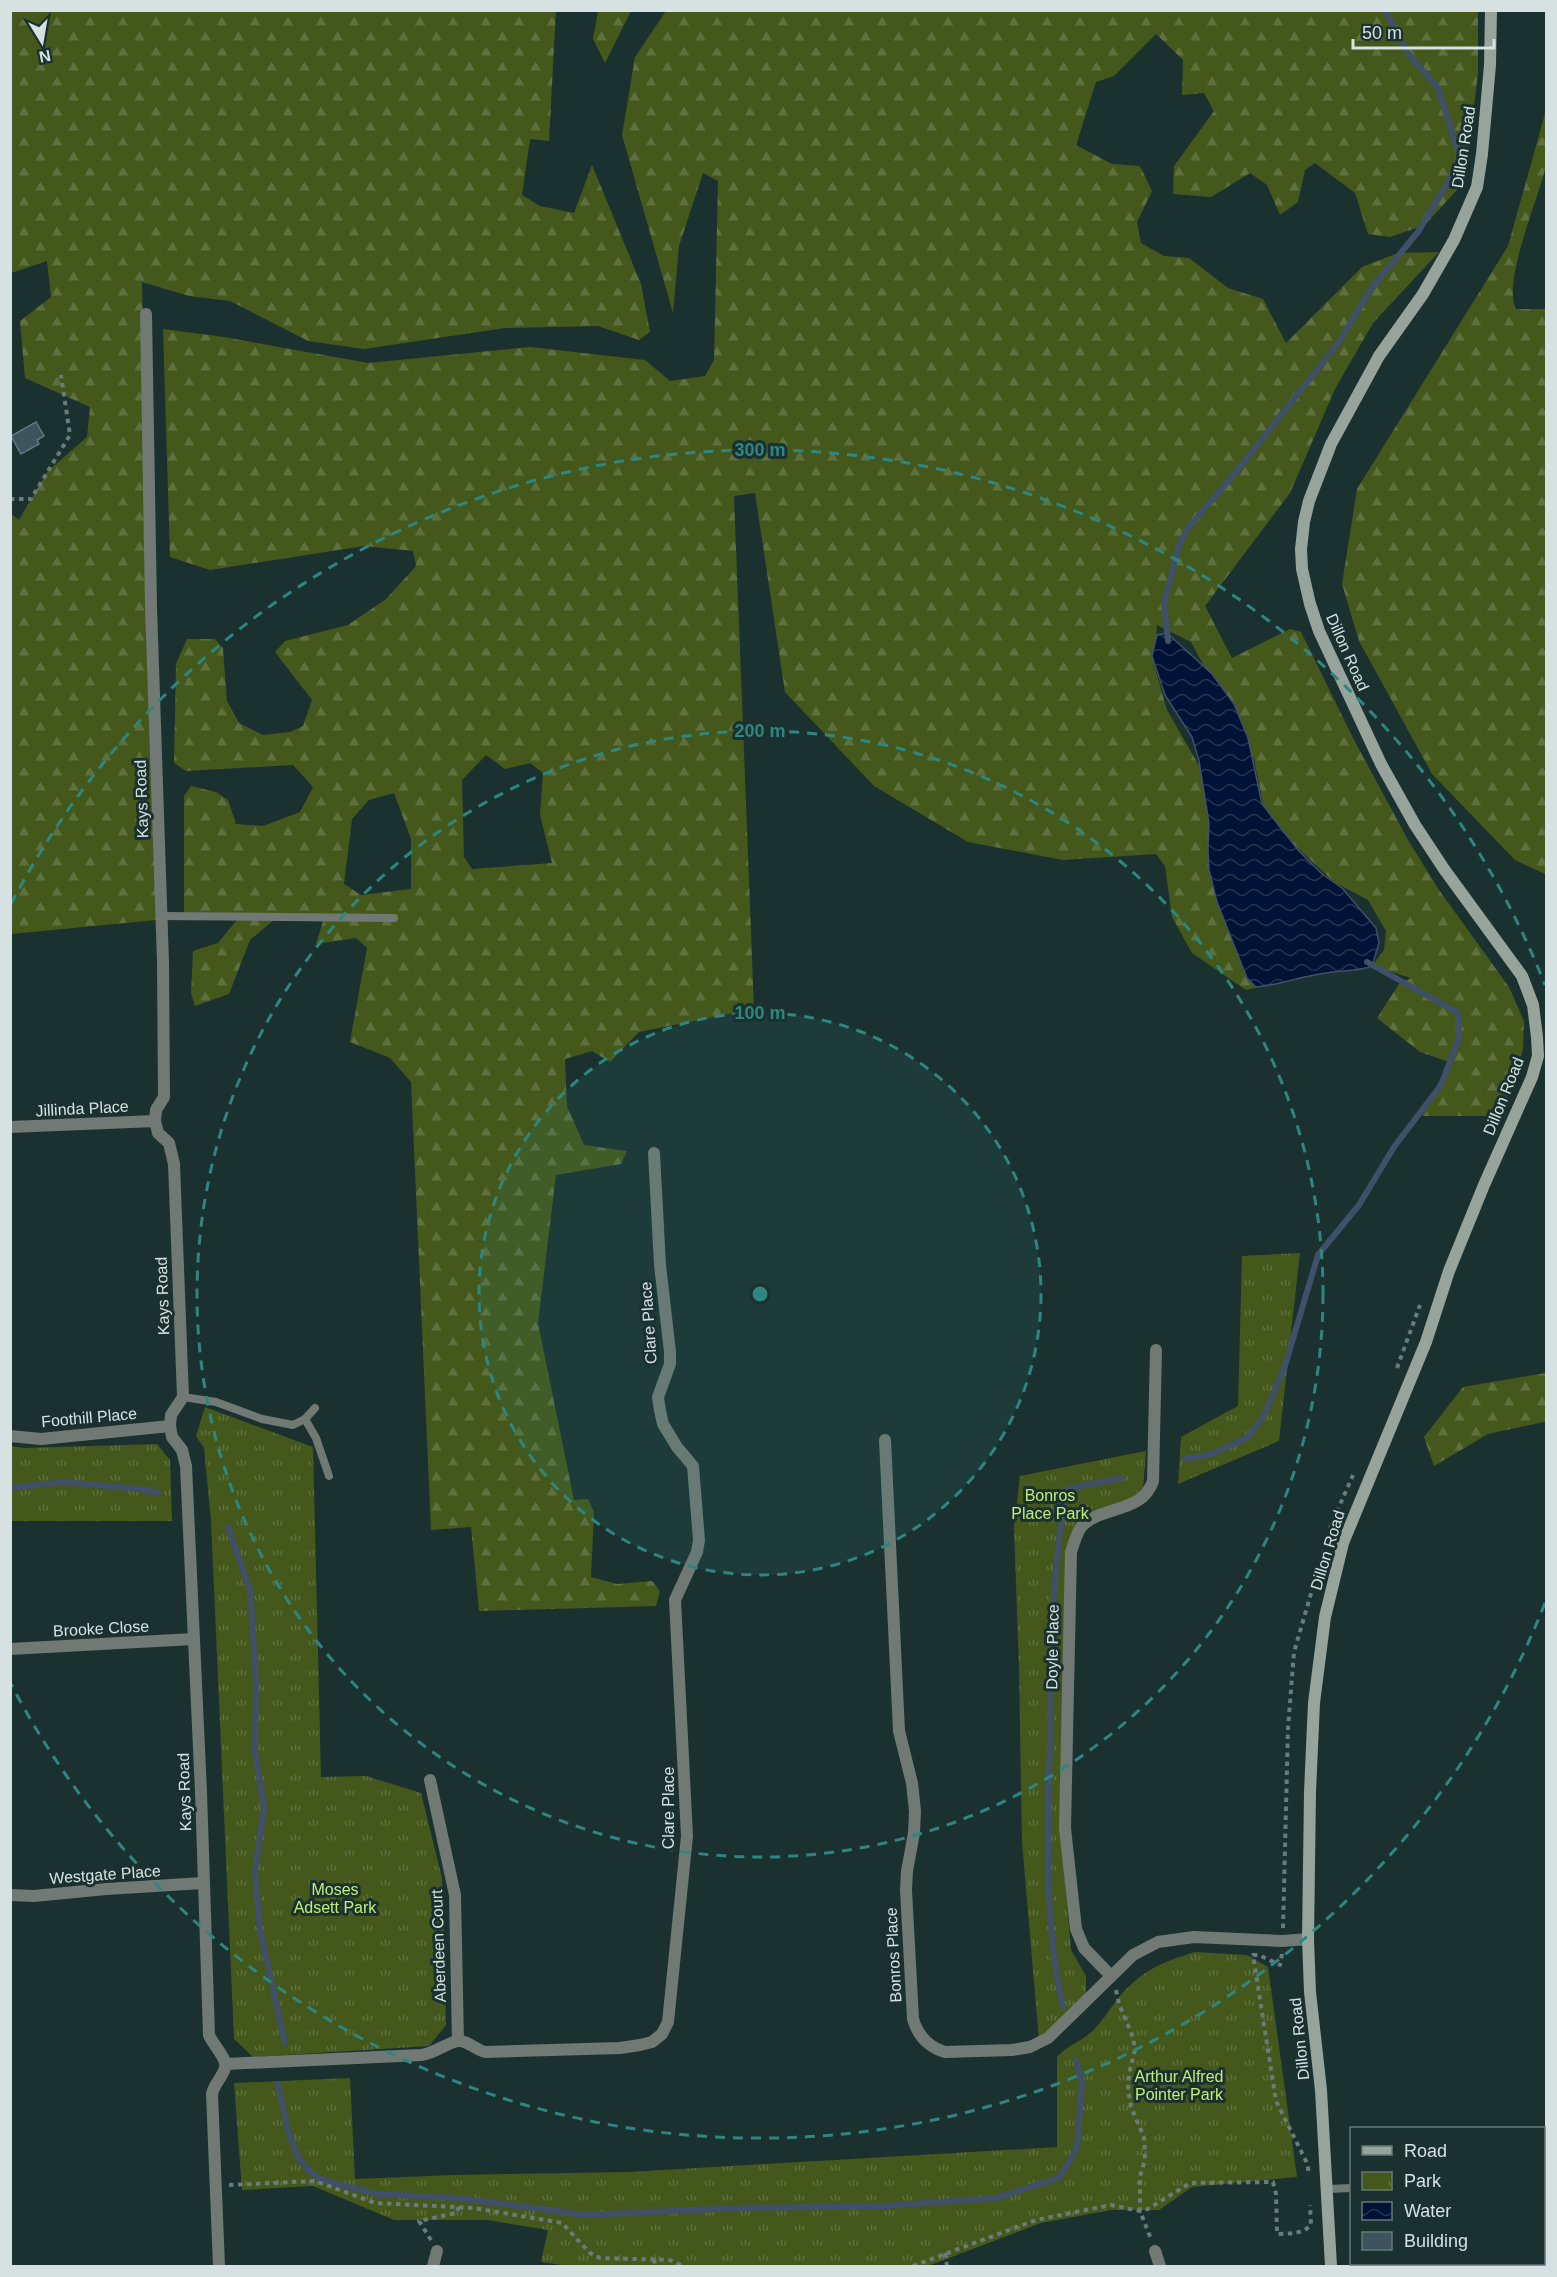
<svg xmlns="http://www.w3.org/2000/svg" width="1557" height="2277" viewBox="0 0 1557 2277" font-family="Helvetica,sans-serif">
<defs>
<pattern id="forest-firs" width="22" height="20" patternUnits="userSpaceOnUse" patternTransform="scale(1.5)"><rect width="22" height="20" fill="#44581c"/><path d="M5 1l3.5 6h-7zM16 11l3.5 6h-7z" fill="#5e703d"/></pattern>
<pattern id="park-tufts" width="24" height="20" patternUnits="userSpaceOnUse" patternTransform="scale(1.5)"><rect width="24" height="20" fill="#44581c"/><path d="M3 7l-1-3M5 7V3M7 7l1-3M15 17l-1-3M17 17v-4M19 17l1-3" fill="none" stroke="#5e703d"/></pattern>
<pattern id="water-waves" width="16" height="10" patternUnits="userSpaceOnUse" patternTransform="scale(1.5)"><rect width="16" height="10" fill="#001235"/><path d="M0 5q4-4 8 0t8 0" fill="none" stroke="#243452"/></pattern>
</defs>
<rect width="100%" height="100%" fill="#1b3130"/>
<g fill="url(#forest-firs)" fill-rule="evenodd">
<polygon points="556,10 549,141 530,139 522,195 540,206 574,213 592,165 641,284 650,332 639,340 598,326 505,328 364,349 308,341 230,301 189,296 142,282 156,920 11,934 11,514 19,520 47,472 87,437 90,407 25,378 20,321 51,297 47,261 11,273 11,11"/>
<polygon points="598,11 631,11 605,63 593,39"/>
<path d="M666,11h812v62l-13,108 -40,44 -35,12 -22,-3 -13,-41 -40,-30 -10,7 -7,32 -18,13 -13,-30 -17,-12 -39,24 -38,-3 1,-28 40,-55 -10,-18 -22,2 1,-35 -27,-26 -42,42 -18,6 -20,63 36,19 28,2 12,25 -15,31 4,21 23,13 25,2 39,30 35,11 23,44 76,-76 36,-14 41,-1 -66,71 -38,66 -45,104 -85,113 27,52 58,-29 11,3 53,108 54,100 31,50 70,97 15,34 -1,28 -7,27 -13,29 -14,11h-67l27,-54 -29,-10 -43,-34 22,-34 12,-6 -39,-12 12,-16 2,-19 -18,-31 -34,-18 -68,-64 -12,-59 -63,-117 -34,-17 -3,40 13,45 49,85 45,178 -2,14 -13,3 -54,-37 -20,-36 -7,-51 -9,-12 -93,6 -95,-18 -94,-56 -89,-94 -30,-199 -21,3 20,513 -115,23 -29,30 -18,-11 -27,8 2,47 17,39 43,6 -6,13 -65,11 -18,148 36,177 14,-1 6,13 -3,65 26,7 35,-3 8,10 -4,15 -177,5 -8,-84 -40,3 -20,-448 -21,-24 -40,-16 17,-94 -11,-10 -40,6 8,-26 -42,-5 -32,27 -21,54 -34,12 -4,-13 2,-42 25,-8 19,-23 -43,-1 -10,-8v-115l7,-10 25,6 12,8 8,24 27,2 37,-14 13,-25 -20,-22 -107,6 -12,-8 2,-99 11,-25h28l8,9 4,53 12,22 24,12 27,-3 13,-6 9,-26 -37,-48 10,-11 63,-16 38,-26 30,-33 -3,-15 -49,-5 -154,24 -40,-13 -7,-228 61,8 144,26 162,-16 115,13 25,21 35,-5 9,-16 4,-179 -15,-8 -24,73 -6,67 -51,-178 13,-78zM486,755l19,14 25,-6 13,10 -3,42 12,48 -80,6 -8,-12 -2,-77zM394,793l17,46v50l-50,6 -17,-11 8,-65 17,-19z"/>
<path d="M1546,110c1,18 3,39 0,56 -7,32 -44,115 -30,143h30l-1,565 -30,-14 -83,-86 -73,-133 -17,-57 15,-95 151,-243z"/>
<polygon points="1546,1373 1546,1424 1544,1422 1488,1434 1434,1466 1424,1437 1463,1387"/>
</g>
<g fill="url(#park-tufts)">
<polygon points="1300,1253 1279,1441 1178,1484 1181,1437 1238,1406 1242,1256"/>
<polygon points="205,1407 313,1447 321,1777 366,1776 421,1793 442,1878 446,2025 429,2046 253,2057 234,2039 211,1521 204,1448 196,1436"/>
<polygon points="157,1444 170,1460 172,1521 11,1521 11,1446 24,1448"/>
<polygon points="1146,1451 1143,1488 1129,1500 1075,1527 1061,1834 1071,1950 1086,1976 1086,1993 1039,2040 1022,1842 1019,1669 1014,1527 1020,1476"/>
<path d="M1195,1952l52,3 21,12 29,210 -105,10 -33,23h-48l-70,13 -113,43h-358l-29,-4 7,-32 -61,-10h-93l-81,-34 -71,4 -8,-107 116,-5 5,101 100,-4 174,-3 428,-25v-90c12,-13 22,-14 33,-24 12,-10 20,-25 30,-37 23,-26 42,-34 75,-44z"/>
</g>
<path fill="url(#water-waves)" stroke="#405069" stroke-width="1.5" d="M1167,633l45,41 22,30 14,34 14,66 36,46 24,24 20,14 34,40 3,15 -7,23c-15,6 -30,4 -46,7 -24,3 -46,12 -70,14l-9,-9 -30,-76 -8,-32 -1,-22 1,-25 -10,-62 -7,-24 -27,-42 -13,-39 5,-21z"/>
<g fill="none" stroke-linecap="round" stroke-linejoin="round">
<g stroke="#405069" stroke-width="6">
<polyline points="1168,641 1164,603 1179,546 1187,529 1235,473 1339,342 1370,290 1418,232 1448,182 1460,157 1438,88 1407,52 1385,10"/>
<polyline points="1185,1459 1212,1454 1248,1437 1263,1417 1284,1369 1318,1255 1359,1205 1394,1147 1441,1085 1459,1038 1458,1013 1367,962"/>
<polyline points="10,1488 63,1482 140,1489 158,1493"/>
<polyline points="228,1527 250,1590 256,1681 255,1752 264,1808 255,1872 260,1930 285,2043"/>
<path d="M1063,2007c-20,-87 -15,-180 -13,-268 1,-84 1,-168 17,-250l55,-11"/>
<polyline points="278,2084 288,2131 298,2157 307,2169 322,2180 377,2194 458,2198 586,2215 735,2208 886,2206 996,2198 1059,2178 1077,2148 1082,2083 1076,2060"/>
</g>
</g>
<polygon fill="#3e535b" stroke="#637981" stroke-width="1.5" points="36,422 44,436 37,440 39,444 21,454 11,436"/>
<g fill="none" stroke-linecap="round" stroke-linejoin="round">
<g stroke="#697b7a" stroke-width="4" stroke-dasharray="4.5 4.5" stroke-linecap="butt">
<polyline points="10,499 31,499 70,435 61,375"/>
<polyline points="1397,1368 1420,1305"/>
<polyline points="1283,1928 1288,1728 1294,1652 1331,1525 1353,1475"/>
<polyline points="1282,1954 1280,1965 1259,1955 1253,1955 1276,2101 1307,2163 1309,2173"/>
<polyline points="1116,1990 1119,2004 1133,2037 1135,2050 1129,2073 1128,2090 1131,2107 1144,2137 1145,2160 1140,2176 1140,2211 1151,2239"/>
<polyline points="229,2185 315,2181 375,2203 474,2208 562,2223 590,2253 600,2258 670,2260 683,2266"/>
<polyline points="431,2240 419,2221 456,2213 459,2207"/>
<polyline points="945,2253 947,2266"/>
<polyline points="654,2259 655,2266"/>
<path d="M913,2266l123,-46 75,-15 29,6 8,-2 42,-26 83,-1 3,12 1,40c13,-1 24,1 34,-9l-1,-20"/>
</g>
<g stroke="#707974" stroke-width="8">
<polyline points="161,916 394,918"/>
<polyline points="183,1397 216,1402 262,1419 293,1425 305,1419 315,1408"/>
<polyline points="305,1419 316,1438 329,1476"/>
<polyline points="1327,2189 1352,2188"/>
<polyline points="1544,2199 1546,2200"/>
</g>
<g stroke="#707974" stroke-width="12">
<path d="M146,314l5,293 12,355 1,135 -8,13 -1,11 3,12 11,10 5,21 9,233 -12,18 -1,11 2,11 10,13 4,16 15,326 8,243c4,10 19,24 16,33 -3,10 -11,16 -13,26l7,172"/>
<polyline points="10,1127 155,1121"/>
<polyline points="10,1436 41,1439 170,1426"/>
<path d="M885,1440l14,291 13,52 3,28 -1,22 -7,38 -1,19 7,129c5,17 15,28 32,33l67,-2 18,-3 18,-9 85,-83 25,-13 36,-5 88,4 26,-2"/>
<polyline points="10,1649 193,1639"/>
<polyline points="430,1780 455,1895 458,2041"/>
<polyline points="10,1895 34,1896 106,1889 203,1883"/>
<path d="M1111,1976l-27,-28 -8,-19 -11,-101 6,-276c3,-8 5,-19 11,-26 20,-21 60,-12 71,-45l3,-131"/>
<path d="M226,2064l195,-9c15,-2 27,-13 37,-14 9,-1 18,9 27,11l135,-4 20,-3 12,-3 10,-8 6,-12 19,-186 -12,-236 22,-48 2,-12 -6,-74 -16,-19 -14,-23 -3,-13 -2,-14 12,-33v-12l-10,-87 -6,-112"/>
<polyline points="1155,2251 1160,2266"/>
<polyline points="433,2266 437,2251"/>
</g>
<polyline stroke="#97a49c" stroke-width="12" points="1331,2266 1321,2090 1310,1992 1308,1939 1310,1792 1314,1703 1325,1617 1343,1543 1426,1342 1449,1271 1484,1185 1532,1077 1538,1056 1537,1037 1533,1005 1522,976 1444,869 1415,825 1381,764 1319,631 1310,604 1302,569 1301,549 1304,522 1309,501 1331,444 1379,356 1423,294 1454,240 1477,187 1482,154 1490,65 1491,10"/>
</g>
<circle cx="760" cy="1294" r="281" fill="#2d867f" fill-opacity=".12"/>
<g fill="none" stroke="#2d867f" stroke-width="3" stroke-dasharray="10 8">
<circle cx="760" cy="1294" r="281"/>
<circle cx="760" cy="1294" r="563"/>
<path d="M1545 1603A844 844 0 0 1 11 1684M11 904A844 844 0 0 1 1545 985"/>
</g>
<g text-anchor="middle" stroke-width="6" stroke-linejoin="round" paint-order="stroke">
<g font-size="16" fill="#d5e2e1" stroke="#1b3130">
<text transform="translate(1463 147) rotate(-81)" y="6">Dillon Road</text>
<text transform="translate(1348 652) rotate(66)" y="6">Dillon Road</text>
<text transform="translate(141 799) rotate(-92)" y="6">Kays Road</text>
<text transform="translate(1503 1096) rotate(-68)" y="6">Dillon Road</text>
<text transform="translate(82 1108) rotate(-3)" y="6">Jillinda Place</text>
<text transform="translate(162 1296) rotate(-92)" y="6">Kays Road</text>
<text transform="translate(648 1323) rotate(-94)" y="6">Clare Place</text>
<text transform="translate(89 1417) rotate(-5)" y="6">Foothill Place</text>
<text transform="translate(1327 1550) rotate(-73)" y="6">Dillon Road</text>
<text transform="translate(101 1628) rotate(-3)" y="6">Brooke Close</text>
<text transform="translate(1052 1647) rotate(-89)" y="6">Doyle Place</text>
<text transform="translate(184 1792) rotate(-92)" y="6">Kays Road</text>
<text transform="translate(668 1808) rotate(-90)" y="6">Clare Place</text>
<text transform="translate(105 1874) rotate(-4)" y="6">Westgate Place</text>
<text transform="translate(438 1946) rotate(-92)" y="6">Aberdeen Court</text>
<text transform="translate(893 1955) rotate(-93)" y="6">Bonros Place</text>
<text transform="translate(1299 2039) rotate(-96)" y="6">Dillon Road</text>
</g>
<g font-size="16" fill="#c3ed75" stroke="#1b3130">
<text x="1050" y="1501">Bonros<tspan x="1050" dy="18">Place Park</tspan></text>
<text x="335" y="1895">Moses<tspan x="335" dy="18">Adsett Park</tspan></text>
<text x="1179" y="2082">Arthur Alfred<tspan x="1179" dy="18">Pointer Park</tspan></text>
</g>
</g>
<circle cx="760" cy="1294" r="9" fill="#2d867f" stroke="#1b3130" stroke-width="3"/>
<g font-size="18" text-anchor="middle" font-weight="bold" fill="#2d867f" stroke="#1b3130" stroke-width="6" stroke-linejoin="round" paint-order="stroke">
<text x="760" y="456">300 m</text>
<text x="760" y="737">200 m</text>
<text x="760" y="1019">100 m</text>
</g>
<rect width="1557" height="2277" fill="none" stroke="#d5e2e1" stroke-width="24"/>
<rect x="1350" y="2127" width="195" height="138" fill="#1b3130" stroke="#657877" stroke-width="1.5"/>
<rect x="1362" y="2146" width="30" height="9" fill="#97a49c" stroke="#657877" stroke-width="1.5"/>
<text x="1404" y="2157" font-size="18" fill="#d5e2e1">Road</text>
<rect x="1362" y="2172" width="30" height="18" fill="url(#park-tufts)" stroke="#657877" stroke-width="1.5"/>
<text x="1404" y="2187" font-size="18" fill="#d5e2e1">Park</text>
<rect x="1362" y="2202" width="30" height="18" fill="url(#water-waves)" stroke="#657877" stroke-width="1.5"/>
<text x="1404" y="2217" font-size="18" fill="#d5e2e1">Water</text>
<rect x="1362" y="2232" width="30" height="18" fill="#3e535b" stroke="#657877" stroke-width="1.5"/>
<text x="1404" y="2247" font-size="18" fill="#d5e2e1">Building</text>
<g transform="translate(42 42) rotate(169)" stroke="#1b3130" stroke-width="4.5" paint-order="stroke">
<path d="M0-4.5L10 22L0 15L-10 22Z" fill="#d5e2e1"/>
<text y="-9" font-size="16" font-weight="bold" text-anchor="middle" fill="#d5e2e1">N</text>
</g>
<path d="M1353 39v9h141v-9" fill="none" stroke="#d5e2e1" stroke-width="3"/>
<text x="1362" y="39" font-size="18" fill="#d5e2e1" stroke="#1b3130" stroke-width="4.5" paint-order="stroke">50 m</text>
</svg>
